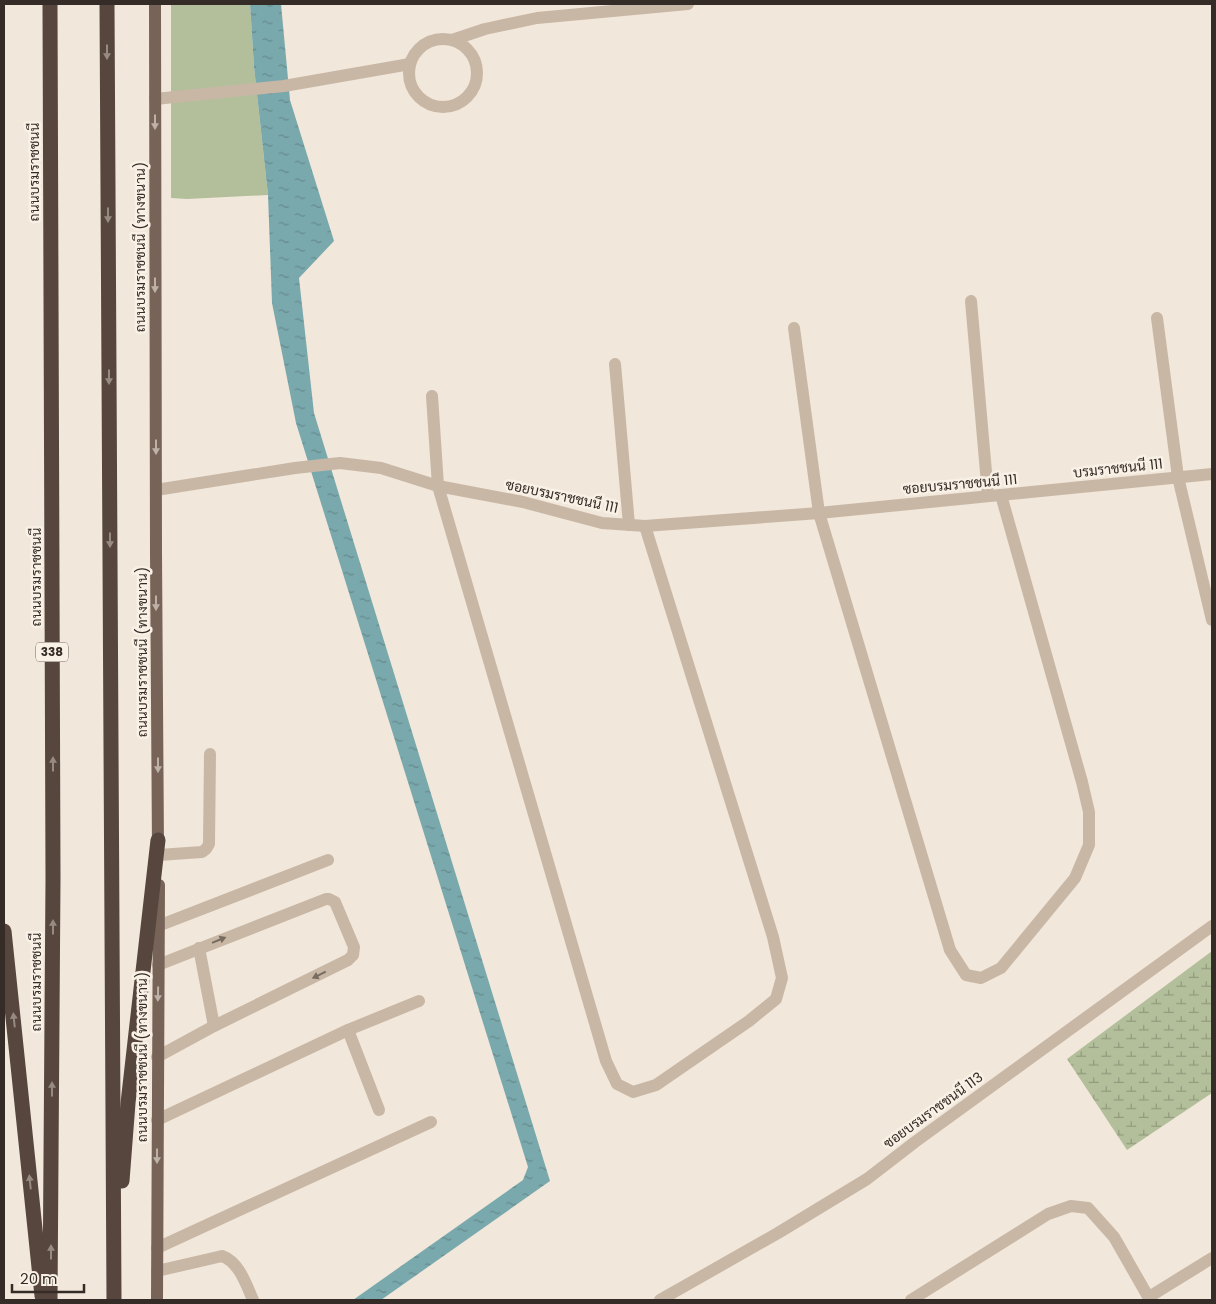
<svg xmlns="http://www.w3.org/2000/svg" width="1216" height="1304" viewBox="0 0 1216 1304" font-family="Poppins,Sarabun,sans-serif">
<defs>
<pattern id="wetland-marsh" width="20" height="14" patternUnits="userSpaceOnUse" patternTransform="scale(1.25)"><rect width="20" height="14" fill="#b2bf9a"/><path d="M1 5h8M5 5V1M11 12h8M15 12V8" fill="none" stroke="#929b7e"/></pattern>
<pattern id="water-ripples" width="26" height="14" patternUnits="userSpaceOnUse" patternTransform="scale(1.25)"><rect width="26" height="14" fill="#7aa9ad"/><path d="M2 4q2-2 4 0t4 0M15 11q2-2 4 0t4 0" fill="none" stroke="#658a8d"/></pattern>
</defs>
<rect width="100%" height="100%" fill="#f1e7da"/>
<polygon fill="#b2bf9a" points="171,4 250,4 254,67 268,195 187,199 171,198"/>
<polygon fill="url(#wetland-marsh)" points="1212,951 1212,1093 1127,1150 1067,1059"/>
<polygon fill="url(#water-ripples)" points="250,4 281,4 290,100 334,241 299,278 314,413 550,1181 381,1300 353,1300 523,1180 528,1167 296,423 272,303 268,195 254,67"/>
<g fill="none" stroke-linecap="round" stroke-linejoin="round">
<g stroke="#c9b7a6" stroke-width="12">
<circle cx="443" cy="73" r="34"/>
<polyline points="452,40 485,29 537,18 688,4"/>
<polyline points="155,99 284,86 410,64"/>
<polyline points="971,301 988,495"/>
<polyline points="1157,318 1178,477 1212,620"/>
<polyline points="794,328 819,513 950,950 966,975 981,978 1001,968 1075,878 1089,845 1089,812 1082,782 1001,495"/>
<polyline points="615,364 629,525"/>
<polyline points="432,396 438,486 606,1061 617,1084 633,1092 656,1085 749,1021 776,999 782,978 773,937 645,526"/>
<polyline points="156,490 295,468 340,463 381,468 438,486 523,502 602,523 645,526 819,513 1212,474"/>
<polyline points="159,855 202,852 206,849 209,844 210,754"/>
<polyline points="158,926 328,860"/>
<polyline points="199,948 214,1026"/>
<polyline points="348,1030 379,1110"/>
<polyline points="157,1057 214,1026 348,960 353,955 354,947 335,902 329,899 326,899 158,965"/>
<polyline points="157,1120 348,1030 419,1001"/>
<polyline points="157,1248 431,1122"/>
<path d="M157,1271l65,-15c17,6 24,28 31,44"/>
<polyline points="1149,1297 1212,1258"/>
<polyline points="660,1300 778,1233 867,1179 915,1142 1212,926"/>
<polyline points="911,1300 1048,1214 1071,1206 1088,1208 1114,1237 1150,1300"/>
</g>
<g stroke="#776358" stroke-width="12">
<polyline points="155,4 156,554 158,848"/>
<polyline points="157,1300 159,885"/>
</g>
<g stroke="#56463e" stroke-width="15">
<polyline points="50,4 53,878 50,1300"/>
<polyline points="107,4 114,1300"/>
<polyline points="4,931 42,1296"/>
<polyline points="122,1181 128,1103 158,840"/>
</g>
</g>
<defs><path id="oneway-solid" d="M-6-.8H1V-3.2L6.5 0L1 3.2V.8H-6Z" transform="scale(1.25)"/></defs>
<g fill="#978a81">
<use href="#oneway-solid" transform="translate(107 52) rotate(90)"/>
<use href="#oneway-solid" transform="translate(108 215) rotate(90)"/>
<use href="#oneway-solid" transform="translate(109 377) rotate(90)"/>
<use href="#oneway-solid" transform="translate(110 540) rotate(90)"/>
<use href="#oneway-solid" transform="translate(53 764) rotate(-90)"/>
<use href="#oneway-solid" transform="translate(53 927) rotate(-90)"/>
<use href="#oneway-solid" transform="translate(14 1020) rotate(-96)"/>
<use href="#oneway-solid" transform="translate(52 1089) rotate(-90)"/>
<use href="#oneway-solid" transform="translate(30 1182) rotate(-96)"/>
<use href="#oneway-solid" transform="translate(51 1252) rotate(-90)"/>
</g>
<g fill="#beb1a6">
<use href="#oneway-solid" transform="translate(155 122) rotate(90)"/>
<use href="#oneway-solid" transform="translate(155 285) rotate(90)"/>
<use href="#oneway-solid" transform="translate(156 447) rotate(90)"/>
<use href="#oneway-solid" transform="translate(156 603) rotate(90)"/>
<use href="#oneway-solid" transform="translate(158 765) rotate(90)"/>
<use href="#oneway-solid" transform="translate(158 994) rotate(91)"/>
<use href="#oneway-solid" transform="translate(157 1156) rotate(90)"/>
</g>
<g fill="#786b60">
<use href="#oneway-solid" transform="translate(219 940) rotate(-22)"/>
<use href="#oneway-solid" transform="translate(319 975) rotate(154)"/>
</g>
<g text-anchor="middle" stroke-width="5" stroke-linejoin="round" paint-order="stroke">
<rect fill="#f9f1e6" stroke="#706760" stroke-width="1" x="36" y="642.5" width="32" height="19" rx="4"/>
<g font-size="12" font-weight="bold" fill="#352c27">
<text x="52" y="656">338</text>
</g>
<g font-size="14" fill="#352c27" stroke="#f9f1e6">
<text transform="translate(34 172) rotate(-90)" y="5">ถนนบรมราชชนนี</text>
<text transform="translate(140 247) rotate(-90)" y="5">ถนนบรมราชชนนี (ทางขนาน)</text>
<text transform="translate(1118 468) rotate(-6)" y="5">บรมราชชนนี 111</text>
<text transform="translate(960 484) rotate(-5)" y="5">ซอยบรมราชชนนี 111</text>
<text transform="translate(562 496) rotate(12)" y="5">ซอยบรมราชชนนี 111</text>
<text transform="translate(36 577) rotate(-90)" y="5">ถนนบรมราชชนนี</text>
<text transform="translate(142 652) rotate(-90)" y="5">ถนนบรมราชชนนี (ทางขนาน)</text>
<text transform="translate(36 982) rotate(-90)" y="5">ถนนบรมราชชนนี</text>
<text transform="translate(142 1057) rotate(-90)" y="5">ถนนบรมราชชนนี (ทางขนาน)</text>
<text transform="translate(933 1110) rotate(-36)" y="5">ซอยบรมราชชนนี 113</text>
</g>
</g>
<rect width="1216" height="1304" fill="none" stroke="#352c27" stroke-width="10"/>
<path d="M12 1284v8h72v-8" fill="none" stroke="#352c27" stroke-width="2.5"/>
<text x="20" y="1284" font-size="15" fill="#352c27" stroke="#f9f1e6" stroke-width="4" paint-order="stroke">20 m</text>
</svg>
